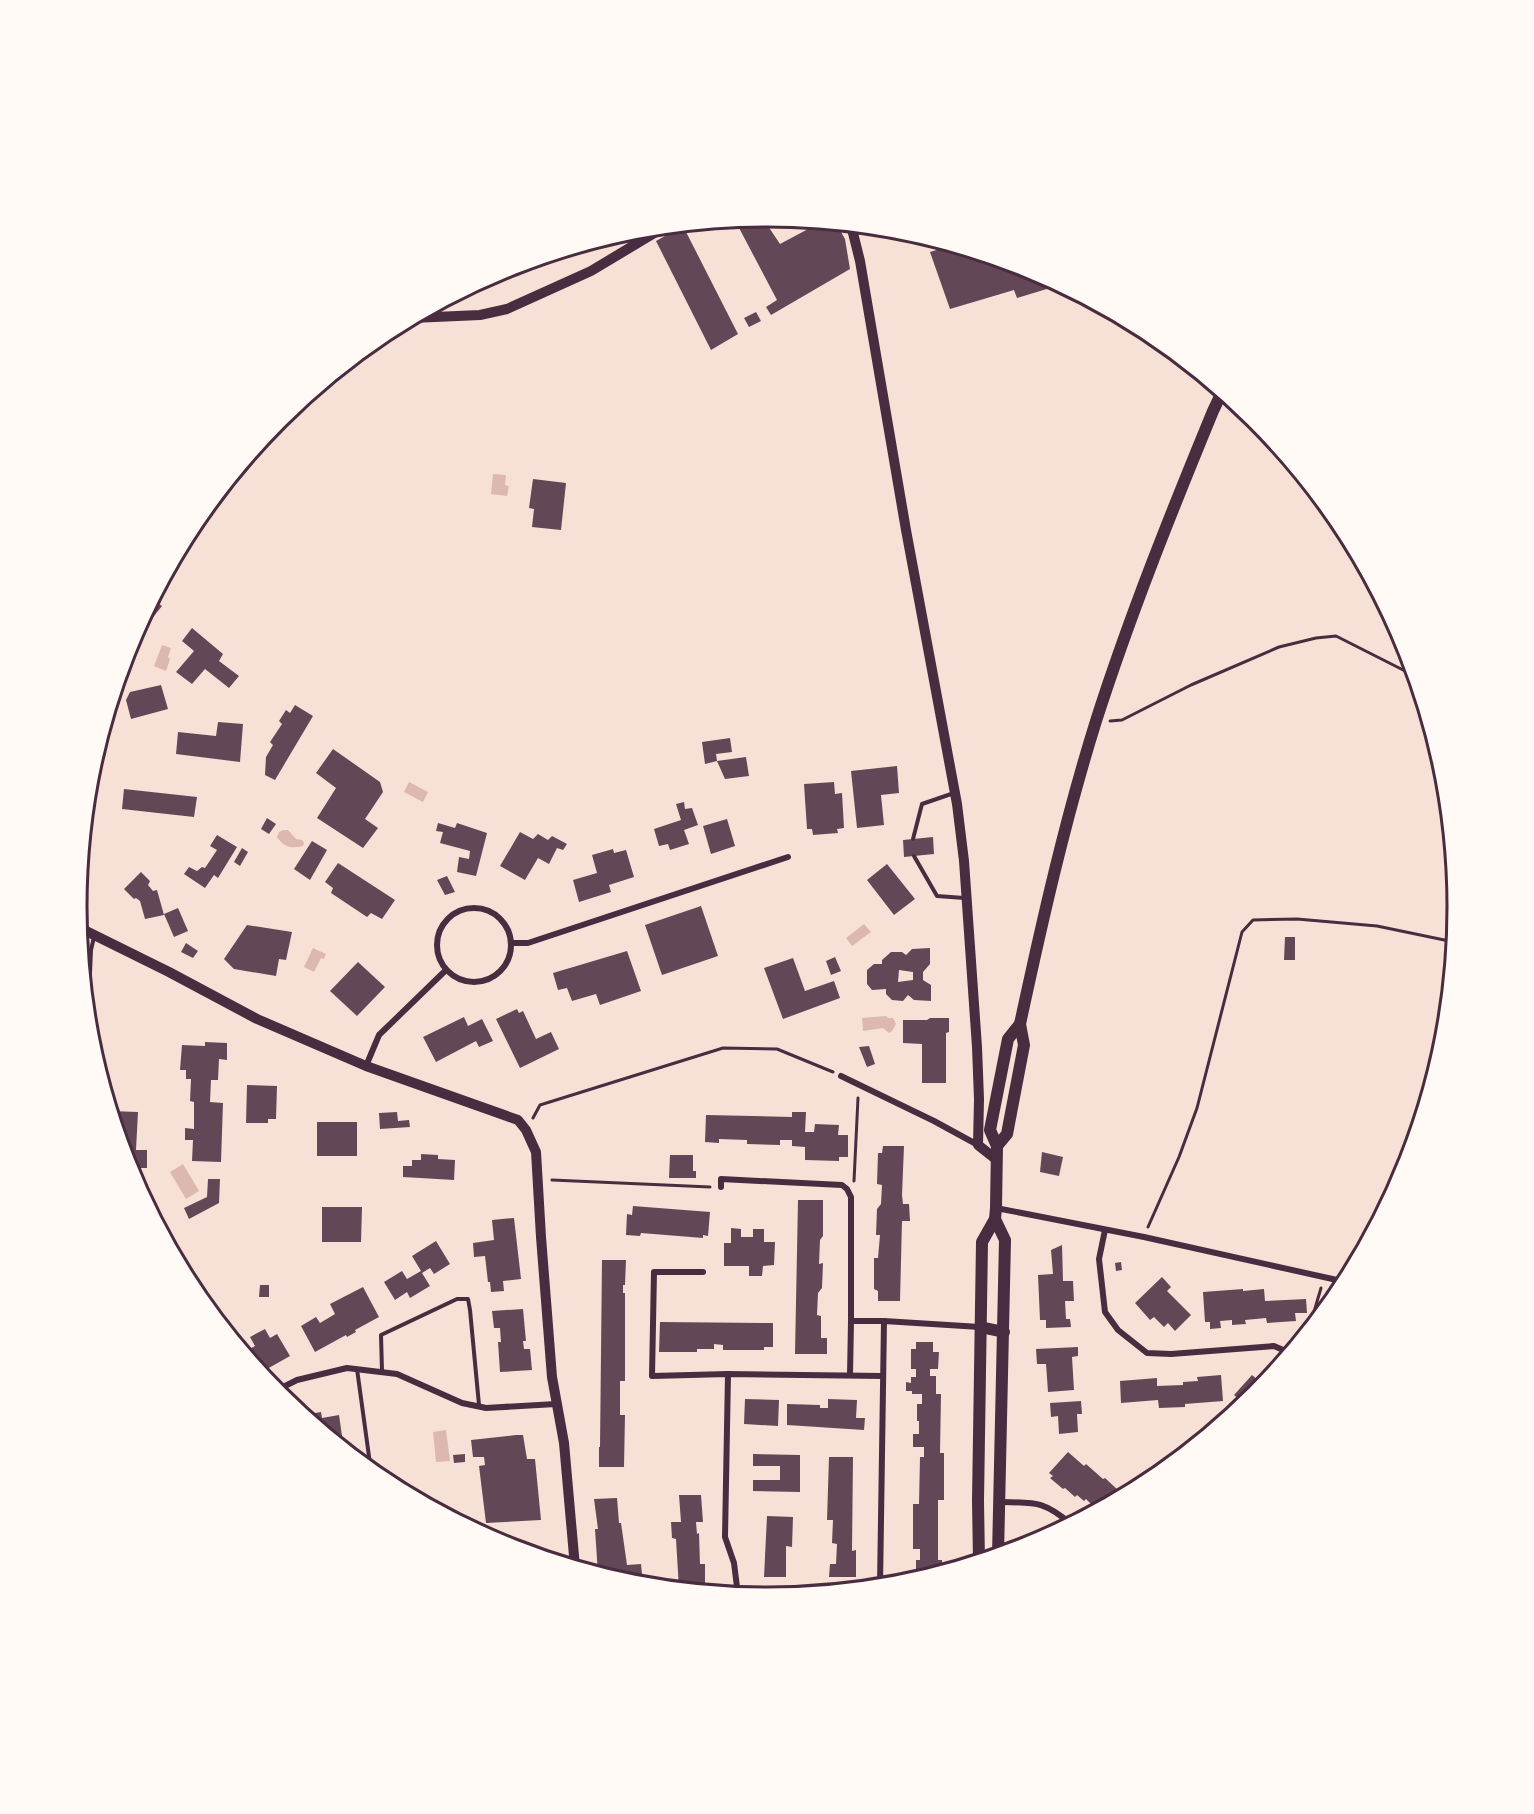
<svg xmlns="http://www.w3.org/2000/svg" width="1534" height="1814" viewBox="0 0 1534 1814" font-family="'Fira Sans',sans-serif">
<rect width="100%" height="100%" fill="#f7e1d7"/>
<g fill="#dcb8b0">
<polygon points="493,474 506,475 505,485 509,486 507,496 491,494"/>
<polygon points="162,645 171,648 168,657 170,659 166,671 154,666"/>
<polygon points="409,782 428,792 423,802 404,792"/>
<path d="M283,830h5l8,9 6,1 2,3 -1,3c-12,3 -19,1 -26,-9l2,-5z"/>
<polygon points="864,924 871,932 852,946 846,938"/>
<polygon points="313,948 326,954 324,959 321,958 314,972 304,967"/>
<polygon points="886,1016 888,1018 893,1018 896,1024 892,1031 889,1033 883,1028 863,1031 862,1018"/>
<polygon points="183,1164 199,1191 186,1199 170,1172"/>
<polygon points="446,1430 450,1461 436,1462 433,1432"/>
</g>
<g fill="#644757" fill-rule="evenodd">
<polygon points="762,217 780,244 810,228 806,220 836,223 845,239 850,269 771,315 766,307 777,300 737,224 727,227 723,221"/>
<polygon points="683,226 738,334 711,350 656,241"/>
<polygon points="952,245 1032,269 1060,285 1017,298 1014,290 950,309 930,252"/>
<polygon points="756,312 761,321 749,327 744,318"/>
<polygon points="533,479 566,483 561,530 532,527 534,509 529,508"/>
<polygon points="152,599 162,606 138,636 134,633"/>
<polygon points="192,628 223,654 219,661 239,676 229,688 205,669 192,684 176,672 194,651 182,641"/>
<polygon points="161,685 168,709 131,719 126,700 130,692"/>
<polygon points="295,705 313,716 275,780 265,775 266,757 273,745 270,742 282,724 279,721 286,710 290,713"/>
<polygon points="218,722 243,724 240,762 176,754 178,732 216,736"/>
<polygon points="730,738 732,752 716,754 717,761 705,764 702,742"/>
<polygon points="333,749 380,782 383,792 365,819 378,828 363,848 317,818 336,788 316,773"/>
<polygon points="746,757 749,776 725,779 717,761"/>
<polygon points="897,766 899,793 881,795 884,825 857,828 851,771"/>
<polygon points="834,782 835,794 842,793 844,828 837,829 838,833 813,835 812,829 807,829 804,784"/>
<polygon points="124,789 197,797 194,817 122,809"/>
<polygon points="684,802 685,809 692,808 698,825 684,830 689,844 670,850 668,844 659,846 654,829 681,820 676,804"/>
<polygon points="267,818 276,824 269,834 261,829"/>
<polygon points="727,819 735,846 711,854 703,826"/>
<polygon points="438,823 455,828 457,823 487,833 476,876 457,872 459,857 469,859 470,851 440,843 443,832 436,831"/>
<polygon points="520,832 533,839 538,834 548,840 552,836 567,844 563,850 557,848 549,864 538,858 525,880 500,866"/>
<polygon points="217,835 237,847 218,878 214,875 205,888 184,874 189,867 197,871 202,867 205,868 217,850 210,846"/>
<polygon points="933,837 934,854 904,857 903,840"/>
<polygon points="312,841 327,850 310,880 294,869"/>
<polygon points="242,848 248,852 240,866 234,862"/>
<polygon points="613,849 614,853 626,850 634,877 609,885 611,892 579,902 573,880 597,873 592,855"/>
<polygon points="338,863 395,900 382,919 371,913 367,917 331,893 333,888 325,882"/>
<polygon points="887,864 915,899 894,915 867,880"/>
<polygon points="141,872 150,881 148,885 153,891 157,890 164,915 145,919 140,901 136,898 134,899 124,889"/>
<polygon points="447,876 455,892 445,895 437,880"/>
<polygon points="701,906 718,956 662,975 645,925"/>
<polygon points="178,908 188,931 174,937 164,914"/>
<polygon points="247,925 292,932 286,960 279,959 276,976 234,969 224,959"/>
<polygon points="1285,937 1295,937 1295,960 1284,960"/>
<polygon points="186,943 198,951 193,958 181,952"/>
<path d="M930,948v16l-7,8v8l8,5v16l-17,-1 -6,-5 -5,6 -11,-1 -6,-6v-5l-14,1 -5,-6v-14l7,-6h8v-4l9,-8h11l4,3 6,-6zM899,970l14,2v8l-15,2z"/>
<polygon points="627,951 641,991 600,1005 596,994 572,1001 567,988 558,990 553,973"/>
<polygon points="835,957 841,971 831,975 826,961"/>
<polygon points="793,958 805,991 834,981 840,998 783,1019 764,968"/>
<polygon points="358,962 385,987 357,1016 330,991"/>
<polygon points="517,1009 519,1013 523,1011 536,1039 551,1032 559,1049 520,1068 496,1019"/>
<polygon points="464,1017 468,1026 482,1019 493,1041 479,1047 476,1041 436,1062 423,1037"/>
<polygon points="930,1018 949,1018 949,1032 946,1033 946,1083 922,1083 922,1044 903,1043 903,1020 927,1020"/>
<polygon points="205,1042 227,1043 227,1060 219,1059 218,1080 211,1080 210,1102 223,1103 221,1162 192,1161 193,1140 185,1140 185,1128 194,1129 194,1102 190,1101 191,1079 186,1079 186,1070 180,1070 182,1045 205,1046"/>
<polygon points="869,1046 875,1064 867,1067 859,1047"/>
<polygon points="247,1085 277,1086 276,1119 268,1119 268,1123 246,1123"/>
<polygon points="111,1111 138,1112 136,1150 147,1150 147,1168 128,1168"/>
<polygon points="397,1112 398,1121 409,1120 410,1127 380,1129 379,1113"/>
<polygon points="792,1112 806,1112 805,1132 814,1132 815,1124 839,1125 838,1135 848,1135 848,1157 839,1157 839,1161 805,1160 805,1147 792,1146 792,1140 780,1140 780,1145 747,1144 747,1140 719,1139 719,1143 705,1142 706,1115 792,1117"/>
<rect x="317" y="1122" width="40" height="34"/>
<polygon points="883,1146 904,1146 902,1195 903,1204 909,1204 910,1221 902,1221 900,1301 878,1301 878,1291 874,1289 874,1258 878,1258 880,1235 876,1235 877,1209 881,1204 882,1185 877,1184 878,1153 882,1153"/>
<polygon points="1042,1152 1063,1157 1059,1176 1040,1172"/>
<polygon points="421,1154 438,1155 438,1159 455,1160 454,1180 403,1177 403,1166 412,1166 412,1160 421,1160"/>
<polygon points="670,1155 693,1155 693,1171 696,1171 696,1178 669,1178"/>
<polygon points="208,1179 220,1179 219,1203 189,1219 184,1208 207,1197"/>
<polygon points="798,1200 823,1200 823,1236 820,1240 819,1264 823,1263 822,1288 818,1293 817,1315 821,1316 821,1338 827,1338 827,1354 795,1354"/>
<polygon points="633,1206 710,1212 708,1236 703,1235 703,1238 641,1233 640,1236 626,1235 627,1214 632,1215"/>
<polygon points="322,1207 362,1207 361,1242 322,1242"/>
<polygon points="514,1218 521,1279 503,1281 504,1291 491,1292 490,1282 488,1282 485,1256 474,1257 473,1243 494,1240 492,1220"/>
<polygon points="731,1228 741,1229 741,1237 753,1237 753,1229 764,1229 764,1242 775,1242 774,1265 763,1266 762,1276 749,1276 749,1266 724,1266 724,1243 731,1243"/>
<polygon points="436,1241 450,1264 434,1274 430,1268 422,1273 430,1286 410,1298 407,1292 395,1300 384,1282 402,1271 407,1279 421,1271 412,1256"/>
<polygon points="1062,1245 1063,1281 1073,1281 1074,1301 1065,1301 1066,1319 1070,1319 1071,1327 1046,1328 1046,1320 1040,1320 1038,1275 1053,1274 1051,1250"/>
<polygon points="602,1260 626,1260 625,1285 623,1285 623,1293 625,1293 625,1381 620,1381 620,1415 625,1415 624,1467 599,1467 599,1447 600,1447"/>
<polygon points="1121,1262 1122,1270 1116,1271 1115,1263"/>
<polygon points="1162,1277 1171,1287 1167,1291 1191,1315 1175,1331 1168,1323 1164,1327 1154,1317 1150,1320 1135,1303"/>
<polygon points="260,1285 269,1285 269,1297 259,1297"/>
<polygon points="363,1287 379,1317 355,1330 356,1332 347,1337 346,1335 315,1352 301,1326 316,1317 320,1323 335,1314 330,1304"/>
<polygon points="1243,1289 1243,1291 1264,1289 1265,1301 1306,1299 1307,1313 1295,1313 1296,1321 1267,1323 1266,1318 1245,1320 1246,1324 1232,1325 1232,1320 1220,1321 1221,1328 1210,1329 1210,1322 1205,1322 1203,1292"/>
<polygon points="523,1309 526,1341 523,1341 524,1349 530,1349 532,1370 500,1372 498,1342 501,1342 500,1328 494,1328 492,1311"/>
<polygon points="660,1322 773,1323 773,1347 764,1347 764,1350 723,1350 723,1345 714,1344 714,1349 697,1349 697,1352 659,1352"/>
<polygon points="265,1329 270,1338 277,1334 290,1356 260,1373 244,1352 255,1346 250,1337"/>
<polygon points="916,1342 933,1342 933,1352 939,1352 938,1369 930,1369 930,1376 936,1376 936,1394 941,1394 940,1453 944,1453 944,1500 938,1500 938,1560 942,1560 942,1572 919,1579 916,1578 916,1560 920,1560 920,1549 913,1549 913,1504 919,1504 920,1457 924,1457 924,1447 913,1447 913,1434 919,1434 919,1421 917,1421 917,1404 922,1404 922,1394 912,1394 912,1391 906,1391 906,1382 911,1383 911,1377 916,1377 916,1369 911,1369 911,1349 916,1349"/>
<polygon points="1078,1347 1078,1356 1072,1357 1074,1390 1048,1392 1046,1364 1037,1364 1036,1349"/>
<polygon points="1221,1375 1223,1401 1185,1404 1185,1407 1159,1408 1158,1400 1121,1403 1120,1381 1157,1378 1157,1386 1183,1385 1183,1382 1198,1381 1197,1377"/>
<polygon points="1252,1375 1259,1381 1263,1376 1268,1380 1255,1395 1245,1404 1234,1395"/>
<polygon points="745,1399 779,1400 778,1426 744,1424"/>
<polygon points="828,1399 857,1400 856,1418 865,1418 864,1430 787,1425 787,1404 820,1405 820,1408 828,1408"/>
<polygon points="1081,1401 1082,1414 1077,1414 1078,1432 1059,1434 1058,1416 1051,1417 1050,1403"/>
<polygon points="321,1412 322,1418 339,1415 343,1443 338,1444 308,1419 310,1419 309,1414"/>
<polygon points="516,1435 523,1435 527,1459 535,1459 541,1520 486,1523 479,1466 485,1465 484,1457 473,1457 471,1440"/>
<polygon points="1068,1452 1084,1466 1086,1464 1103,1479 1105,1478 1119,1491 1121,1488 1127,1494 1095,1511 1092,1508 1093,1506 1086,1499 1084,1501 1077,1495 1075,1497 1065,1488 1063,1489 1050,1478 1053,1476 1049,1473"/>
<polygon points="465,1454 465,1462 454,1463 453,1455"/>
<polygon points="753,1454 800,1455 800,1492 753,1491 753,1480 780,1480 780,1466 753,1466"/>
<polygon points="829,1457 853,1457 852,1551 856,1550 856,1577 829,1577 830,1564 836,1564 837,1544 832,1543 833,1520 827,1520"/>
<polygon points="679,1495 701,1495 703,1522 696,1522 697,1534 699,1533 700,1564 705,1564 705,1591 679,1589 676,1539 672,1538 671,1522 681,1522"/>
<polygon points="617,1498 619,1523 621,1523 627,1565 641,1564 643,1585 632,1584 598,1574 595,1529 598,1529 594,1499"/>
<polygon points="767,1516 793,1517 792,1547 786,1546 786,1577 764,1577"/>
</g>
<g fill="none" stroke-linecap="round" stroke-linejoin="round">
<g stroke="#4a2c40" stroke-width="3">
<polyline points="1110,721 1122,720 1191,685 1279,647 1316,638 1336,636 1415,676"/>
<polyline points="533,1118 540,1105 723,1048 777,1049 833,1072"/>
<polyline points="552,1180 710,1187"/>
<polyline points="854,1181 858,1098"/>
<polyline points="1148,1227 1179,1157 1197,1108 1242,932 1253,920 1297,919 1377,926 1454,942"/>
<polyline points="1300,1341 1311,1322 1321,1288"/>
</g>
<g stroke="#4a2c40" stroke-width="4">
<polyline points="913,839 922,804 954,793"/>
<polyline points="914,856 937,896 964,898"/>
<polyline points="88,1019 91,950 94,937"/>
<polyline points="357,1369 371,1471"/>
<polyline points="382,1371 381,1335 457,1299 468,1299 470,1310 479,1405"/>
<polyline points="361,1463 369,1461"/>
</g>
<g stroke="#4a2c40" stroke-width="6">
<path d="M90,774c11,-10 14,-23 11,-38"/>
<circle cx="474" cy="945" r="37"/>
<polyline points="511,943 528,943 788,857"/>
<polyline points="366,1066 379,1035 446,970"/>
<polyline points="841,1076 934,1121 978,1145"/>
<polyline points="721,1187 721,1179 842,1185 847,1189 851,1197 851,1321 884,1321"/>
<polyline points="996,1208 1144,1237 1346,1282"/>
<polyline points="1105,1230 1099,1259 1105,1312 1118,1330 1147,1353 1171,1354 1274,1346 1290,1353"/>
<polyline points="703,1272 654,1272 652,1376 728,1374 883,1376"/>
<polyline points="728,1374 725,1537 734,1563 738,1595"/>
<polyline points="850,1375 851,1321"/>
<polyline points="275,1391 297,1380 347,1368 397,1374 462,1403 486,1408 556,1404"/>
<path d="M1000,1502c35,1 43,-2 71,22"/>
<polyline points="880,1586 884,1321 980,1327"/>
</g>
<g stroke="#4a2c40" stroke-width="10">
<polyline points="851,225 860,261 906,530 957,804 964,861 977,1047 979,1099 978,1145 997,1160"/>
<polyline points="412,318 480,315 507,309 591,271 666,226"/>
<polyline points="78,927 169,972 257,1019 366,1066 518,1120 526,1130 536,1152 541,1237 552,1377 564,1443 575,1567"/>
</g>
<g stroke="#4a2c40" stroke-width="12">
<path d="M997,1146l10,-12 17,-89 -4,-21c22,-102 45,-204 76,-303 34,-106 75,-208 117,-310l9,-19"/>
<polyline points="995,1219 1005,1240 998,1555"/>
<polyline points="980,1327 1004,1332"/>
<polyline points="979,1561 978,1501 982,1242 995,1219 996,1208 997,1146 990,1130 1008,1039 1020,1024"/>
</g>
</g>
<path d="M0 0H1534V1814H0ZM87 907a680 680 0 1 1 1360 0a680 680 0 1 1-1360 0Z" fill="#fffaf5" fill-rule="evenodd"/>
<path fill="none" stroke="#4a2c40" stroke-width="3" d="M87 907a680 680 0 1 1 1360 0a680 680 0 1 1-1360 0Z"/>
</svg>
